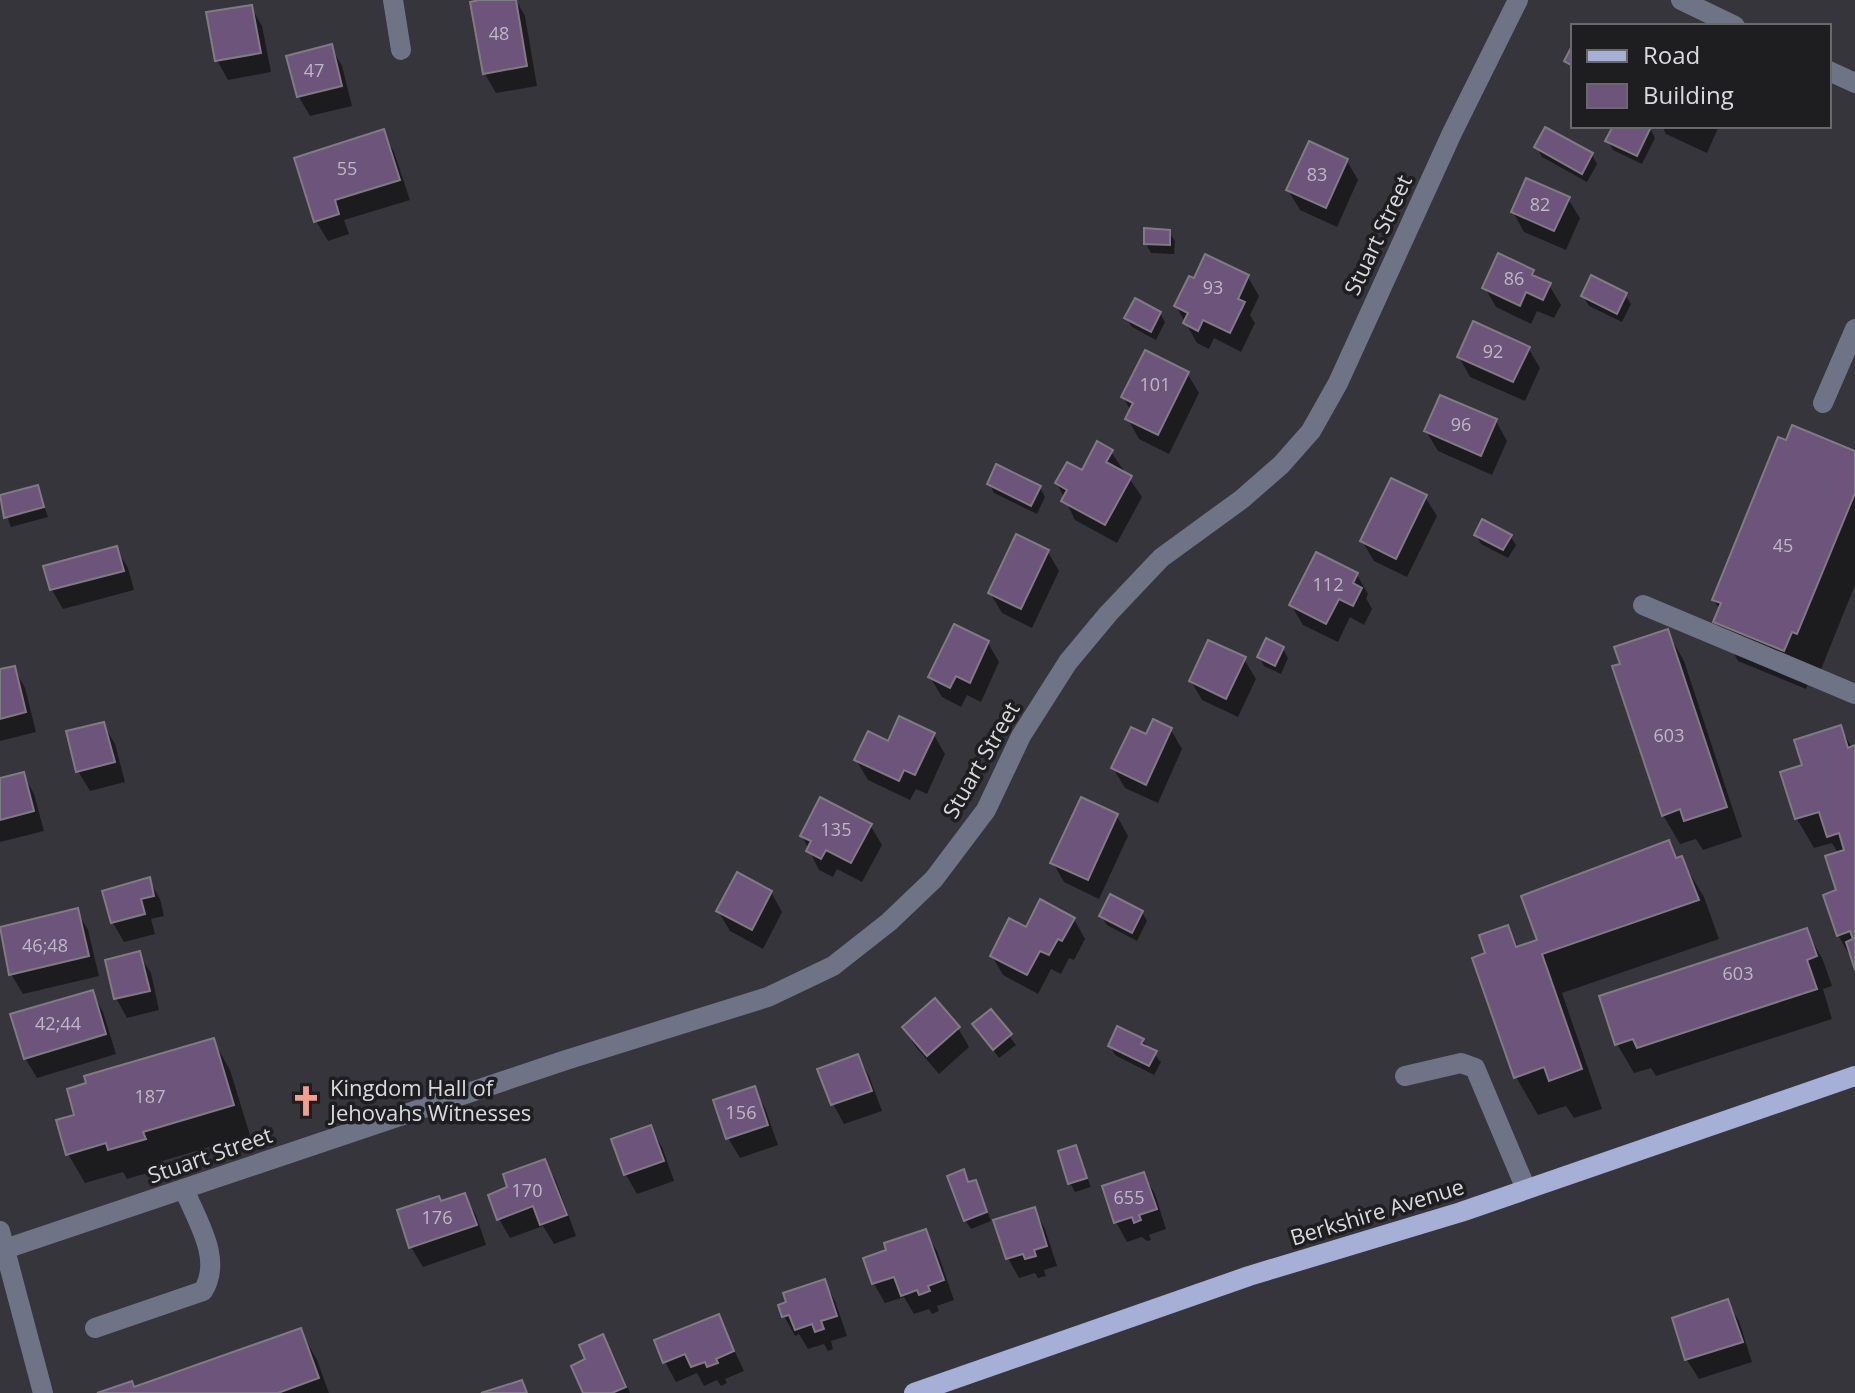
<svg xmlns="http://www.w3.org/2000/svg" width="1855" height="1393" viewBox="0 0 1855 1393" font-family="'Open Sans',sans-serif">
<rect width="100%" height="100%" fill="#36353b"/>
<g fill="#0007">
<polygon points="491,0 516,0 525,16 537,86 496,93 485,74"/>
<polygon points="251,7 262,26 271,72 228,80 217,60"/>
<polygon points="331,47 342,66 352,106 310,116 299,97 289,57"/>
<polygon points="1615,126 1645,126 1650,128 1655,138 1642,164 1613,150 1608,141"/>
<polygon points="1662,126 1719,126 1707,153 1666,134"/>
<polygon points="383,132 394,152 410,200 344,220 349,234 328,241 316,221"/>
<polygon points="1537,147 1592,155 1597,164 1587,182 1542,157"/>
<polygon points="1347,161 1358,180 1337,227 1300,210 1288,190"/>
<polygon points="1568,199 1580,218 1566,250 1524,232 1513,212"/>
<polygon points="1169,232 1175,241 1174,254 1151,253 1146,244"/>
<polygon points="1533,272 1538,280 1549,285 1561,305 1554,318 1537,311 1531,324 1496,307 1485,288"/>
<polygon points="1248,277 1259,296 1250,315 1255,323 1241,352 1214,338 1209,349 1197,343 1176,306"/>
<polygon points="1625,295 1631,304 1622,322 1589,306 1583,296"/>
<polygon points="1160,313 1165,322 1156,340 1132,327 1126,318"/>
<polygon points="1528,348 1540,368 1525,401 1470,377 1459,357"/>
<polygon points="1187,373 1199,393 1169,454 1139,439 1128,419 1131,411 1123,397"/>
<polygon points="1496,421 1507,441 1492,475 1438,451 1426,431"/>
<polygon points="1111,452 1142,497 1117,543 1075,520 1057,483 1082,473"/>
<polygon points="1855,453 1855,585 1820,672 1814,669 1806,689 1738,661 1716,622 1720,611 1714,600"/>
<polygon points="989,483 1040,488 1045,497 1037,514 994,493"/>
<polygon points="37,487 48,517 11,527 0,497"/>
<polygon points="1425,497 1437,516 1407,577 1374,561 1362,541"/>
<polygon points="1476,535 1510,536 1516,545 1508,558 1481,544"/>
<polygon points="116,548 128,568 134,590 63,609 52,590 46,567"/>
<polygon points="1048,552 1059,571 1032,628 1002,613 990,593"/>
<polygon points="1357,575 1368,594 1366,598 1372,609 1364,625 1350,617 1338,642 1303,625 1291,605"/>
<polygon points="1667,631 1684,661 1742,837 1703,850 1696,839 1680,844 1663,815 1622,665"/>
<polygon points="988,643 999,662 981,702 967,695 961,707 942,697 930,677"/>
<polygon points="1283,649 1288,658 1281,674 1264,666 1259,656"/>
<polygon points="1244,659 1256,679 1238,717 1202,700 1191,681"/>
<polygon points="14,668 25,688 36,732 0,741 0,671"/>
<polygon points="103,724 115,744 125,782 90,791 78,771"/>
<polygon points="1840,727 1852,748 1855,748 1855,965 1838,935 1839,854 1832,843 1814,848 1797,819 1782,774 1805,767"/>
<polygon points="1171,730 1182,749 1158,803 1125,788 1113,768 1147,737"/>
<polygon points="934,735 945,754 927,794 916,789 910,800 868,780 856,760 889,743"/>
<polygon points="23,774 34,794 44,831 0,842 0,780"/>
<polygon points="1117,816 1128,836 1099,899 1064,882 1053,863"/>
<polygon points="870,825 882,845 862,882 837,869 833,877 819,870 802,836"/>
<polygon points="1668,842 1678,860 1681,859 1704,897 1719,939 1562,993 1602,1109 1574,1118 1566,1106 1538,1115 1516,1077 1488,954 1507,927 1519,948 1539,941"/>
<polygon points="149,880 160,899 164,916 151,919 155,934 124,942 113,923 104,892"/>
<polygon points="771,892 782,912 763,949 730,931 718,911"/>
<polygon points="77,911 88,930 99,976 23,994 11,974"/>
<polygon points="1142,912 1147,921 1137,941 1107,925 1101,916"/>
<polygon points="1074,919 1085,939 1074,960 1069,958 1061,974 1051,969 1038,994 1003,975 992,956 1027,929"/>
<polygon points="1806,930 1823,960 1832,986 1823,989 1832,1019 1656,1076 1651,1068 1634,1073 1617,1044"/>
<polygon points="139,954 151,973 159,1010 127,1018 116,998"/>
<polygon points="92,992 103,1012 116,1054 37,1078 25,1058"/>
<polygon points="990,1011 1016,1045 999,1058 975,1025"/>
<polygon points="904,1028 958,1028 969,1047 939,1074 916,1047"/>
<polygon points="213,1040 230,1070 250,1135 159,1162 161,1169 127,1179 123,1172 85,1183 68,1154 77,1116"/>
<polygon points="1142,1040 1161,1062 1154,1075 1115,1055 1110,1046"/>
<polygon points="858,1056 869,1076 882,1111 844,1124 833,1104 820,1070"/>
<polygon points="754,1088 765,1108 778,1145 740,1158 728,1138 716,1101"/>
<polygon points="650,1127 662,1147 674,1181 637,1194 626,1175 614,1140"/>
<polygon points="1075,1147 1091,1187 1075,1192 1070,1183"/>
<polygon points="544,1161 556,1181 576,1236 554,1244 543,1226 510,1238 499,1219 510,1188"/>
<polygon points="963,1172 969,1184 980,1191 991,1221 971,1229 965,1220"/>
<polygon points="1143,1174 1155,1194 1166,1229 1149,1235 1151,1240 1147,1241 1142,1237 1127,1242 1116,1222"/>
<polygon points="464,1195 476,1215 486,1245 423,1267 411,1247 441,1203"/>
<polygon points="1034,1209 1045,1229 1057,1266 1044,1270 1046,1276 1038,1278 1035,1273 1019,1278 1008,1258"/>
<polygon points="925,1231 937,1251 954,1300 937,1306 939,1311 932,1314 929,1309 914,1314 904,1297 885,1303 874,1284 866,1259 889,1252"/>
<polygon points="824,1281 835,1301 847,1336 831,1341 833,1349 828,1351 824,1344 808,1349 799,1334 795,1336 784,1316"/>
<polygon points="1727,1302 1739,1321 1752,1362 1699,1379 1687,1360 1674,1319"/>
<polygon points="718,1316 744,1371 725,1379 727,1383 721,1386 717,1380 704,1386 697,1373 676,1382 665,1362"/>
<polygon points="300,1330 317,1360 329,1393 102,1393 134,1389"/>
<polygon points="602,1337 614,1356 630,1393 585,1393 588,1360"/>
</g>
<g fill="#6c547b" stroke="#7f7b82" stroke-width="2">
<polygon points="479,0 516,0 527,66 483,74 470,2"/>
<polygon points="252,5 261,53 215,61 206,12"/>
<polygon points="332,44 342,86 297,97 286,56"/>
<polygon points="1573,44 1573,66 1564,61"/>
<polygon points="1613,126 1649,126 1651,127 1637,156 1605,141"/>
<polygon points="1545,127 1593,153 1582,174 1534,147"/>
<polygon points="384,129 400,180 335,200 339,214 314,222 294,158"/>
<polygon points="1309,141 1348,159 1326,208 1286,190"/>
<polygon points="1526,178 1570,197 1554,231 1511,212"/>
<polygon points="1144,228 1170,230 1170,245 1144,244"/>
<polygon points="1498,253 1534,270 1532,275 1551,283 1543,300 1526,292 1520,306 1482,288"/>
<polygon points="1205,254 1249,275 1238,299 1245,302 1230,333 1203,320 1198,331 1183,323 1188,313 1174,306 1189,276 1194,278"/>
<polygon points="1591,275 1627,293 1617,314 1581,296"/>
<polygon points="1135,298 1161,312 1151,332 1124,318"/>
<polygon points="1473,321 1530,347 1513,382 1457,357"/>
<polygon points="1145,350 1189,372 1158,435 1125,419 1133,403 1121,397"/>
<polygon points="1440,395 1497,419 1481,456 1424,431"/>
<polygon points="1792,425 1855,451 1855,493 1797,634 1792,632 1784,651 1713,622 1721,603 1712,600 1778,437 1786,440"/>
<polygon points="1097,441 1113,450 1106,462 1132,476 1105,525 1061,501 1067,490 1055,483 1067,462 1082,470"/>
<polygon points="996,464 1041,486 1031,506 987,484"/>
<polygon points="1391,478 1427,495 1396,559 1360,541"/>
<polygon points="38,485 44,507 4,518 0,495"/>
<polygon points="1482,519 1512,535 1503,550 1474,535"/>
<polygon points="1016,534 1049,550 1021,609 988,593"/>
<polygon points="117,546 124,571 50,590 43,566"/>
<polygon points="1316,552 1358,573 1353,583 1362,588 1353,606 1339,599 1326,624 1289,605"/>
<polygon points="954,624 989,641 970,683 956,676 950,688 928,677"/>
<polygon points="1668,629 1727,807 1684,821 1680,809 1662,816 1612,666 1620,664 1614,647"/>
<polygon points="1266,638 1284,647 1275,666 1257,657"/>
<polygon points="1208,640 1246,657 1226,699 1189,681"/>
<polygon points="15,666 26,712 0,719 0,669"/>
<polygon points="899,716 935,733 915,775 904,770 899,781 854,760 868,731 888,741"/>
<polygon points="1153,719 1172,728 1146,785 1111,768 1131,727 1146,734"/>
<polygon points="104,722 115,762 76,772 66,731"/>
<polygon points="1841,725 1848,748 1855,745 1855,970 1846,942 1853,939 1850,931 1837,936 1823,895 1836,890 1825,856 1844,850 1839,833 1827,837 1819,812 1795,819 1780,772 1802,765 1794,740"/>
<polygon points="24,772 34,811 0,820 0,778"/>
<polygon points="820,797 872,824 851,863 826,850 821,859 806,851 811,841 800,836"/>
<polygon points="1081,797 1118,814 1088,880 1050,863"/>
<polygon points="1669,840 1676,858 1682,856 1699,900 1542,954 1582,1069 1549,1081 1544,1067 1514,1078 1472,958 1485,953 1479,935 1508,925 1516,947 1537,940 1521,896"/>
<polygon points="737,872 772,891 752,930 716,911"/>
<polygon points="150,877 154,896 141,899 145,914 111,923 102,891"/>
<polygon points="1110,894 1143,911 1132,933 1099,916"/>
<polygon points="1040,899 1075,918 1062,941 1058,939 1049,955 1040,951 1027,975 990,956 1009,918 1026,927"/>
<polygon points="78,908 89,956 9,975 0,927"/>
<polygon points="1807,928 1817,956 1807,960 1817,989 1637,1048 1633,1039 1615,1045 1599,996"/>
<polygon points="140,951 150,991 114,999 105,960"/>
<polygon points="93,990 106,1034 24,1059 10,1014"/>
<polygon points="935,998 960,1027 927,1056 902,1027"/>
<polygon points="991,1009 1012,1034 993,1050 972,1024"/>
<polygon points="1117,1026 1144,1039 1141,1044 1157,1051 1149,1066 1108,1046"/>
<polygon points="214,1038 234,1105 143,1132 146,1139 108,1150 106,1143 66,1155 56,1120 74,1115 67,1089 86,1083 84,1076"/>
<polygon points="858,1054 872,1091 831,1105 817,1069"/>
<polygon points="755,1086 768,1125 726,1139 713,1100"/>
<polygon points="651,1125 664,1161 624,1175 611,1139"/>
<polygon points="1076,1145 1087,1178 1068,1184 1058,1151"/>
<polygon points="545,1159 567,1215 540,1225 533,1206 497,1220 488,1195 507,1187 503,1174"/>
<polygon points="964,1169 968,1182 976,1180 987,1212 964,1221 947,1176"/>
<polygon points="1144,1172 1157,1209 1139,1215 1141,1220 1134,1223 1132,1217 1114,1223 1102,1186"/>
<polygon points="465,1193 477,1225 409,1248 397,1210 439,1196 441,1201"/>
<polygon points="1035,1207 1047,1246 1034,1250 1036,1256 1025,1259 1023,1254 1006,1259 993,1220"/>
<polygon points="926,1229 944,1280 928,1286 930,1291 919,1295 917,1290 901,1296 894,1277 872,1284 863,1258 886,1250 884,1243"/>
<polygon points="825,1279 837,1316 821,1321 824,1329 815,1332 812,1324 795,1330 789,1315 782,1317 778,1305 786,1302 783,1293"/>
<polygon points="1728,1299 1743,1342 1685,1360 1672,1318"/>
<polygon points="719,1314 734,1351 716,1359 718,1363 707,1367 705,1362 691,1367 685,1354 663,1363 654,1340"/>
<polygon points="301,1328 319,1378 278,1393 97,1393 132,1381 134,1387"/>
<polygon points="603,1334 626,1387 612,1393 583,1393 571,1366 585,1359 579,1345"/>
<polygon points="522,1380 527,1393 481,1393"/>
</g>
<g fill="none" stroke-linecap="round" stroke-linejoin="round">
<g stroke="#6e7386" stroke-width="20">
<polyline points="393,0 401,50"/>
<polyline points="1681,0 1735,26"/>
<polyline points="1829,71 1855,83"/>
<polyline points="1823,403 1855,329"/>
<polyline points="1643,605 1855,694"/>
<polyline points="1405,1076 1461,1063 1475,1068 1526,1189"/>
<polyline points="0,1231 43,1393"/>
<polyline points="5,1249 566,1060 768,997 833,966 889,922 934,879 986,810 1021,736 1068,662 1108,614 1161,558 1242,499 1281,465 1311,431 1338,383 1452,133 1518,0"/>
<path d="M95,1328l108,-37c20,-32 -6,-70 -19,-102"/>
</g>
<polyline stroke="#a6afd6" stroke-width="20" points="914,1393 1249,1276 1461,1212 1855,1076"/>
</g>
<defs>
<symbol id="church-bare" viewBox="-9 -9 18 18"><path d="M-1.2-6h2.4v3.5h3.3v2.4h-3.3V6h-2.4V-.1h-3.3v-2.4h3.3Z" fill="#f59d8f" stroke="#1e1d20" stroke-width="2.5" paint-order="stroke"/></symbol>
</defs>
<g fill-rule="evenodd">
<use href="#church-bare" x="284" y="1079" width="44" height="44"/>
</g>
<g text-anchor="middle" stroke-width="7" stroke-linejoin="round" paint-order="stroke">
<g font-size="18" fill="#beb8c5">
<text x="499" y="40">48</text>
<text x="314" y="77">47</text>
<text x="347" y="175">55</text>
<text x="1317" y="181">83</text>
<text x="1540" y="211">82</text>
<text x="1514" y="285">86</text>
<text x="1213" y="294">93</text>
<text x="1493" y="358">92</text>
<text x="1155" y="391">101</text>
<text x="1461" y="431">96</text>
<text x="1783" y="552">45</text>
<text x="1328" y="591">112</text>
<text x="1669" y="742">603</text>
<text x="836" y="836">135</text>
<text x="45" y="952">46;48</text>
<text x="1738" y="980">603</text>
<text x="58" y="1030">42;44</text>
<text x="150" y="1103">187</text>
<text x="741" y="1119">156</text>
<text x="527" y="1197">170</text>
<text x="1129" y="1204">655</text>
<text x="437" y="1224">176</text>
</g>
<g font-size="22" fill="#dadade" stroke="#1e1d20">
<text transform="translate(1378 235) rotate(-65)" y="8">Stuart Street</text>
<text transform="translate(981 760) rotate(-60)" y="8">Stuart Street</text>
<text transform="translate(210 1155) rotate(-19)" y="8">Stuart Street</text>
<text transform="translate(1377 1212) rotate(-17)" y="8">Berkshire Avenue</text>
</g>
<g font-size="22" fill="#dadade" stroke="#1e1d20" text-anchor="start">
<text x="330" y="1096">Kingdom Hall of<tspan x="330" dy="25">Jehovahs Witnesses</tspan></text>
</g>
</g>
<rect x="1571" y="24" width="260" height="104" fill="#1e1d20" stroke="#69696c" stroke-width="2"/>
<rect x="1587" y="50" width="40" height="12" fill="#a6afd6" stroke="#69696c" stroke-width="2"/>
<text x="1643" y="64" font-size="24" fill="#dadade">Road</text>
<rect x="1587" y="84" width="40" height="24" fill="#6c547b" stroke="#69696c" stroke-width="2"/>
<text x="1643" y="104" font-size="24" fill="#dadade">Building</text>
</svg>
